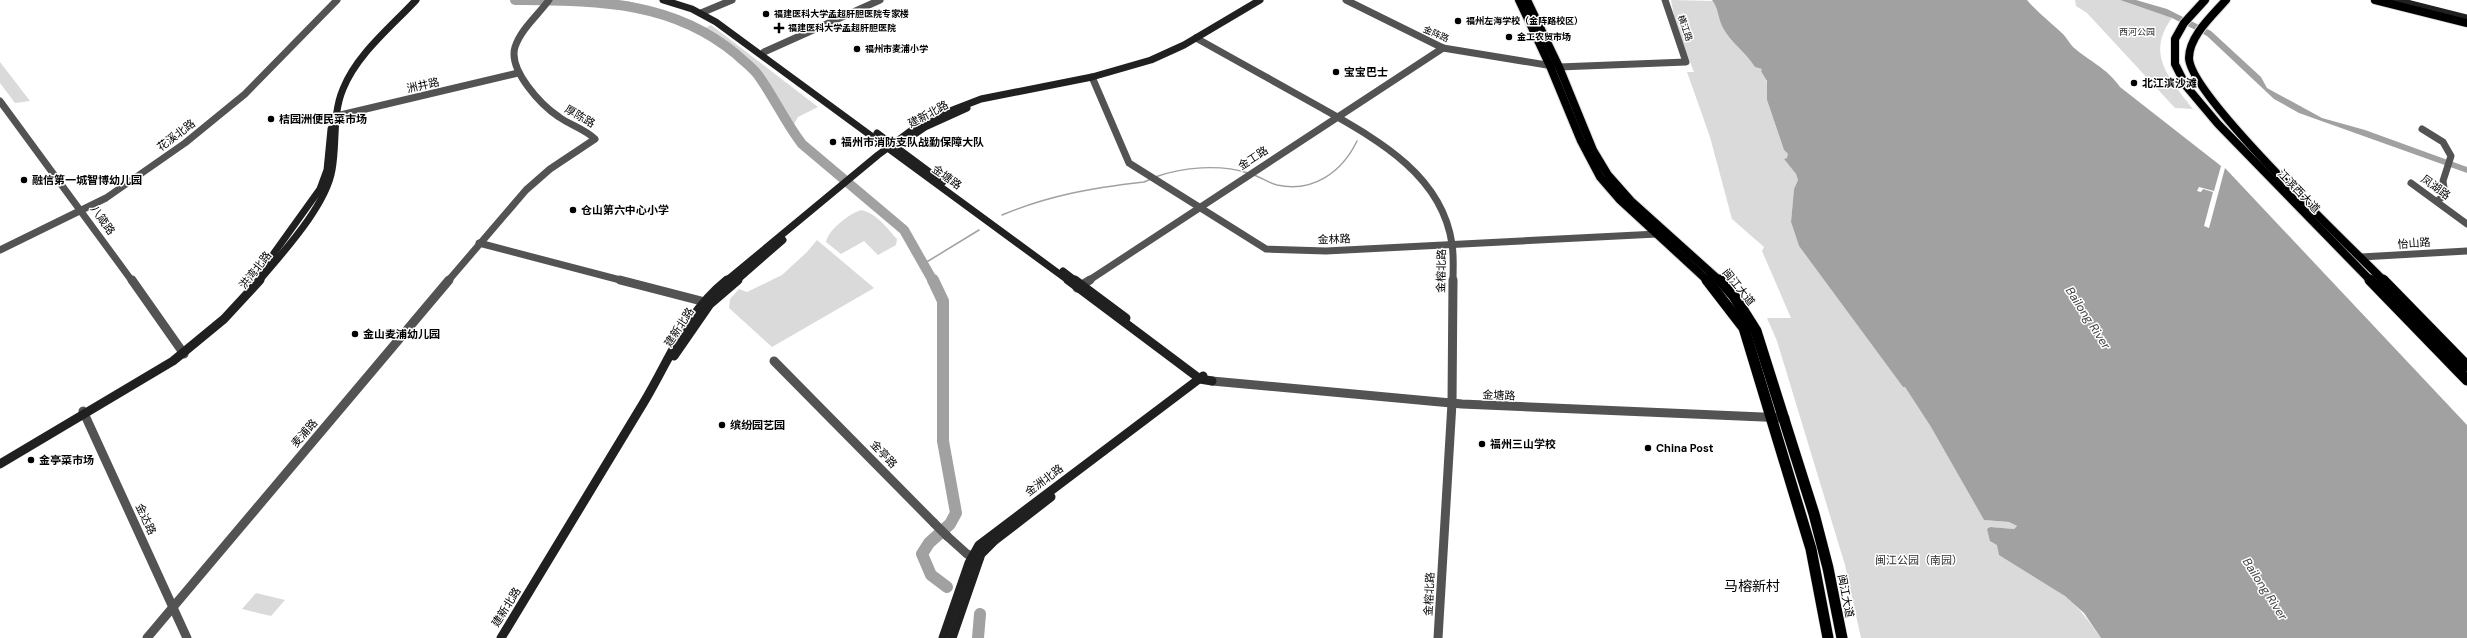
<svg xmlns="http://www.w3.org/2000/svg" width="2467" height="638" viewBox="0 0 2467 638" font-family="'DM Sans','Noto Sans SC',sans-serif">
<rect width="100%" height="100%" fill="#fff"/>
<g fill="#dadada">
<path d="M1671,0l43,1 9,27 25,27 7,12 8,2 4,14v17l17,50 4,4v4l-4,1 12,15 2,6 -4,9 -3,33 8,24 104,141h2l26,40 53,93 25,2 8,4 -3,3 -25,-2c19,42 45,42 76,69 15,12 25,27 36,42h-240l-16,-73 -68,-224 -10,-23h24l-29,-67 2,-4 -32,-28 -22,-82 -23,-65h7l-18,-46z"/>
<path d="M2075,0h45l52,18c-27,36 -2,61 21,91l-18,-1 -88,-95 -11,-7z"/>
<polygon points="711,25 818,107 798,117 794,124 762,73 728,42 705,28"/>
<polygon points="0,62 30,101 15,103 0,83"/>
<path d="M861,210c15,3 26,18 36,29l-1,6 -18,10 -14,-14 -23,13 -15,-12c3,-13 23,-28 35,-32z"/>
<polygon points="817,240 874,288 772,347 729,308 730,299 739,289 747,292 782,275 807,252"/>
<polygon points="256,593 285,600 271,616 242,609"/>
</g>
<g fill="#a1a1a1">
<path d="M1712,0h315c11,13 24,23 36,34 4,4 6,9 10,13 16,14 34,21 47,40l101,79 -7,25 -15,-4 -2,4 4,1 2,-3 10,3 -9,34 5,2 16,-60 242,257v213h-366l-17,-25 -19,-17 -66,-41 -2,-10 -7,-4 -3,-12 3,-2 24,2 3,-3 -8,-4 -25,-2 -53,-93 -26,-40h-2l-104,-141 -8,-24 3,-33 4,-9 -2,-6 -12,-15 3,-1 1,-4 -4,-4 -17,-50v-19l-6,-10 1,-2 -7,-2c-9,-15 -24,-24 -32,-39 -5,-10 -5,-21 -11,-28z"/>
<polygon points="2120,0 2136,0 2167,9 2211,31 2261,77 2267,88 2322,118 2365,130 2467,167 2467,173 2299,113 2274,99 2207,36 2172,18"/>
</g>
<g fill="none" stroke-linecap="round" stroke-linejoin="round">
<g stroke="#a1a1a1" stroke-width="1.5">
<path d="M1254,175c8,3 15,8 23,10 36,8 65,-13 80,-44"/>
<path d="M1155,177c28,-10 65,-13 93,-4"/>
<path d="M1002,215c48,-20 90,-27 142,-33l7,-3"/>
<polyline points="925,263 979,230"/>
</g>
<path stroke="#a1a1a1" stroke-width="10" d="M515,0c82,1 156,0 221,54 7,7 16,13 22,21 16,22 27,47 44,69l102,86 29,51"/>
<g stroke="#a1a1a1" stroke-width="12">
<polyline points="933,280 943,301 943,441 956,513 950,524 929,543 922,554 931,575 947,587"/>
<polyline points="978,638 980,614"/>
</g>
<defs>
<g id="primary-far1">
<polyline points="1519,0 1550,66 1581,141 1600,177 1619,199 1708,281"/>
<polyline points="1527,0 1559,67 1593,150 1608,175 1631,201 1720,281"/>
<polyline points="2205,0 2184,23 2175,39 2175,64 2186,86 2218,124 2371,281"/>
<path d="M2226,0c-13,15 -37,36 -37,58 1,38 161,188 195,223"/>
<polyline points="2375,0 2467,23"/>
</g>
<g id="primary">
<polyline points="1707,280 1744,328 1811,549 1828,638"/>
<polyline points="1720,280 1734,296 1756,331 1814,514 1828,568 1842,638"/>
<polyline points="2370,280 2467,380"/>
<polyline points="2383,280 2467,366"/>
</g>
</defs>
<use href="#primary-far1" stroke="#dbdbdb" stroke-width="10"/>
<use href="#primary" stroke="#dbdbdb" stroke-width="12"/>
<g stroke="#535353" stroke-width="7">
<polyline points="1346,0 1443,48 1559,67 1686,62 1665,0"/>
<polyline points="701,13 732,0"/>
<path d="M1196,38c41,23 81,45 122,68 56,32 124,67 134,138 2,12 1,25 1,37"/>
<polyline points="764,52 880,0"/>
<polyline points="1092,77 1129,163 1266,249 1326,251 1657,234"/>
<polyline points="0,101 132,281"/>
<polyline points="332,117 518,73"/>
<polyline points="2422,129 2443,142 2451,156 2443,181 2445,195 2437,201"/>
<polyline points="2411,183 2467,224"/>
<polyline points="479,243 624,281"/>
<polyline points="0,250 106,198 185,143 245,94 337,0"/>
<polyline points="2361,257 2467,251"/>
<path d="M448,281l78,-91 24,-21 45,-30c-10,-10 -25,-14 -36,-22 -18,-12 -51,-47 -44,-70 6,-18 23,-32 34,-47"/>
<polyline points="1088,281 1443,48"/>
</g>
<g stroke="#535353" stroke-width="9">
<polyline points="132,280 184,354"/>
<polyline points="620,280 709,303"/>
<polyline points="1077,288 1090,280"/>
<polyline points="774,361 934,523"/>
<polyline points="1212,381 1462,404 1785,418"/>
<polyline points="83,411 187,638"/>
<polyline points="947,536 967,554 979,559"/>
<polyline points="147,638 449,280"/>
<polyline points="1438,638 1452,403 1453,280"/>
</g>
<g stroke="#202020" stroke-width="7">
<polyline points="663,0 692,9 716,22 1069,281"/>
<polyline points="2395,0 2467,18"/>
<polyline points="877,133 943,182"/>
<polyline points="897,146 925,127 967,108"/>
<polyline points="1063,271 1076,281"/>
<polyline points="259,274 320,189 327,170 331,129"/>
<path d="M259,281c24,-29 67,-75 73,-111 5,-27 0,-55 11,-81 14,-35 48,-62 73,-89"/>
<polyline points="726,281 878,155 924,121 981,99 1092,77 1151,60 1184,45 1260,0"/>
<polyline points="736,281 783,240"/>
</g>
<g stroke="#202020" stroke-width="9">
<polyline points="1068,280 1200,379 1212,381"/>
<polyline points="1075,280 1126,318"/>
<polyline points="674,356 710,304 738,280"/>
<polyline points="0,464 173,361 224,319 260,280"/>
<path d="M501,638c48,-79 95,-158 143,-236 27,-45 41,-88 83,-122"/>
<polyline points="943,638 969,563 979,545 1203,376"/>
<polyline points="952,638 981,554 994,541 1051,497"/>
</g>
<use href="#primary-far1" stroke="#000" stroke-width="8"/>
<use href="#primary" stroke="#000" stroke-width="11"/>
<polyline stroke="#535353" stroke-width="9" points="934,523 947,536"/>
</g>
<g fill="#000" stroke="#fff" stroke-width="1.5">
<circle cx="766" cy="14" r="4"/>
<circle cx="1458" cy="21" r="4"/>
<path d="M777 22h4v4h4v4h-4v4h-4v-4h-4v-4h4z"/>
<circle cx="1509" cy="37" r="4"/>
<circle cx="857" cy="49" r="4"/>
<circle cx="1336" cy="72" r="4"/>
<circle cx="2134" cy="83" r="4"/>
<circle cx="271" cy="119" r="4"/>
<circle cx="833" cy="142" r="4"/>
<circle cx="24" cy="180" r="4"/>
<circle cx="573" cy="210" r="4"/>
<circle cx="355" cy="334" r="4"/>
<circle cx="722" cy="425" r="4"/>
<circle cx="1482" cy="444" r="4"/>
<circle cx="1648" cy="448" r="4"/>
<circle cx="31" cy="460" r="4"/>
</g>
<g text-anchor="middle" stroke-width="3" stroke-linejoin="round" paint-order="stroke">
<g font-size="9" font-weight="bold" fill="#000" stroke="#fff" text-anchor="start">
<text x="774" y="17">福建医科大学孟超肝胆医院专家楼</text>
<text x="1466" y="24">福州左海学校（金阵路校区）</text>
<text x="788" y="31">福建医科大学孟超肝胆医院</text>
<text x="1517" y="40">金工农贸市场</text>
<text x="865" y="52">福州市麦浦小学</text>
</g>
<g font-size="9" fill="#000" stroke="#fff">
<text transform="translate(1685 28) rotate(71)" y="3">横江路</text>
<text transform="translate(1436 34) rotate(23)" y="3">金阵路</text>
</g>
<g font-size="9" fill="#313131" stroke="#fff">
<text x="2137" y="35">西河公园</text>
</g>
<g font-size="11" font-weight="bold" fill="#000" stroke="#fff" text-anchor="start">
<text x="1344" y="76">宝宝巴士</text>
<text x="2142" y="87">北江滨沙滩</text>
<text x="279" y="123">桔园洲便民菜市场</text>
<text x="841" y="146">福州市消防支队战勤保障大队</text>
<text x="32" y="184">融信第一城智博幼儿园</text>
<text x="581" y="214">仓山第六中心小学</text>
<text x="363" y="338">金山麦浦幼儿园</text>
<text x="730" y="429">缤纷园艺园</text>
<text x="1490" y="448">福州三山学校</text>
<text x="1656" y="452">China Post</text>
<text x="39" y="464">金亭菜市场</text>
</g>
<g font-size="11" fill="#000" stroke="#fff">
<text transform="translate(423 85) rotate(-13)" y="4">洲井路</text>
<text transform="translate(928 114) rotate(-28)" y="4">建新北路</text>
<text transform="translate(580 116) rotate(30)" y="4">厚陈路</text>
<text transform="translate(176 135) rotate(-37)" y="4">花溪北路</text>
<text transform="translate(1253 158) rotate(-33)" y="4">金工路</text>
<text transform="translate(947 177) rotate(35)" y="4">金塘路</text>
<text transform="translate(2436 187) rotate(36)" y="4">凤湖路</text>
<text transform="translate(2299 191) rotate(46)" y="4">江滨西大道</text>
<text transform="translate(103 220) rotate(55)" y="4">八箴路</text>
<text transform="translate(1334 239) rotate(-2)" y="4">金林路</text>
<text transform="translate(2414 243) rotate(-4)" y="4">怡山路</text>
<text transform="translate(255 270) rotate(-52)" y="4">洪湾北路</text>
<text transform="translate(1441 271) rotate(-89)" y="4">金榕北路</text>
<text transform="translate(1739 287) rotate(51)" y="4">闽江大道</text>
<text transform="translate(679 327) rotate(-57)" y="4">建新北路</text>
<text transform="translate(1499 395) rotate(2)" y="4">金塘路</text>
<text transform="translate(304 433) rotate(-49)" y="4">麦浦路</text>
<text transform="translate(884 454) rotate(47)" y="4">金亭路</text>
<text transform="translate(1044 480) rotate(-37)" y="4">金洲北路</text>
<text transform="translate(146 519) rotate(65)" y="4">金达路</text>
<text transform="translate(1429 594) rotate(-87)" y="4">金榕北路</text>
<text transform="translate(1846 596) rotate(79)" y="4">闽江大道</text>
<text transform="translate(506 607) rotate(-58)" y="4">建新北路</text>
</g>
<g font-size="11" fill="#313131" stroke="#fff">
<text x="1919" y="564">闽江公园（南园）</text>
</g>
<g font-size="12" font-style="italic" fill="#424242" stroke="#fff">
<text transform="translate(2088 318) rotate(57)" y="4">Bailong River</text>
<text transform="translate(2265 589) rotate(57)" y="4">Bailong River</text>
</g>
<g font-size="14" fill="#000" stroke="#fff">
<text x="1752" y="591">马榕新村</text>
</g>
</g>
</svg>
